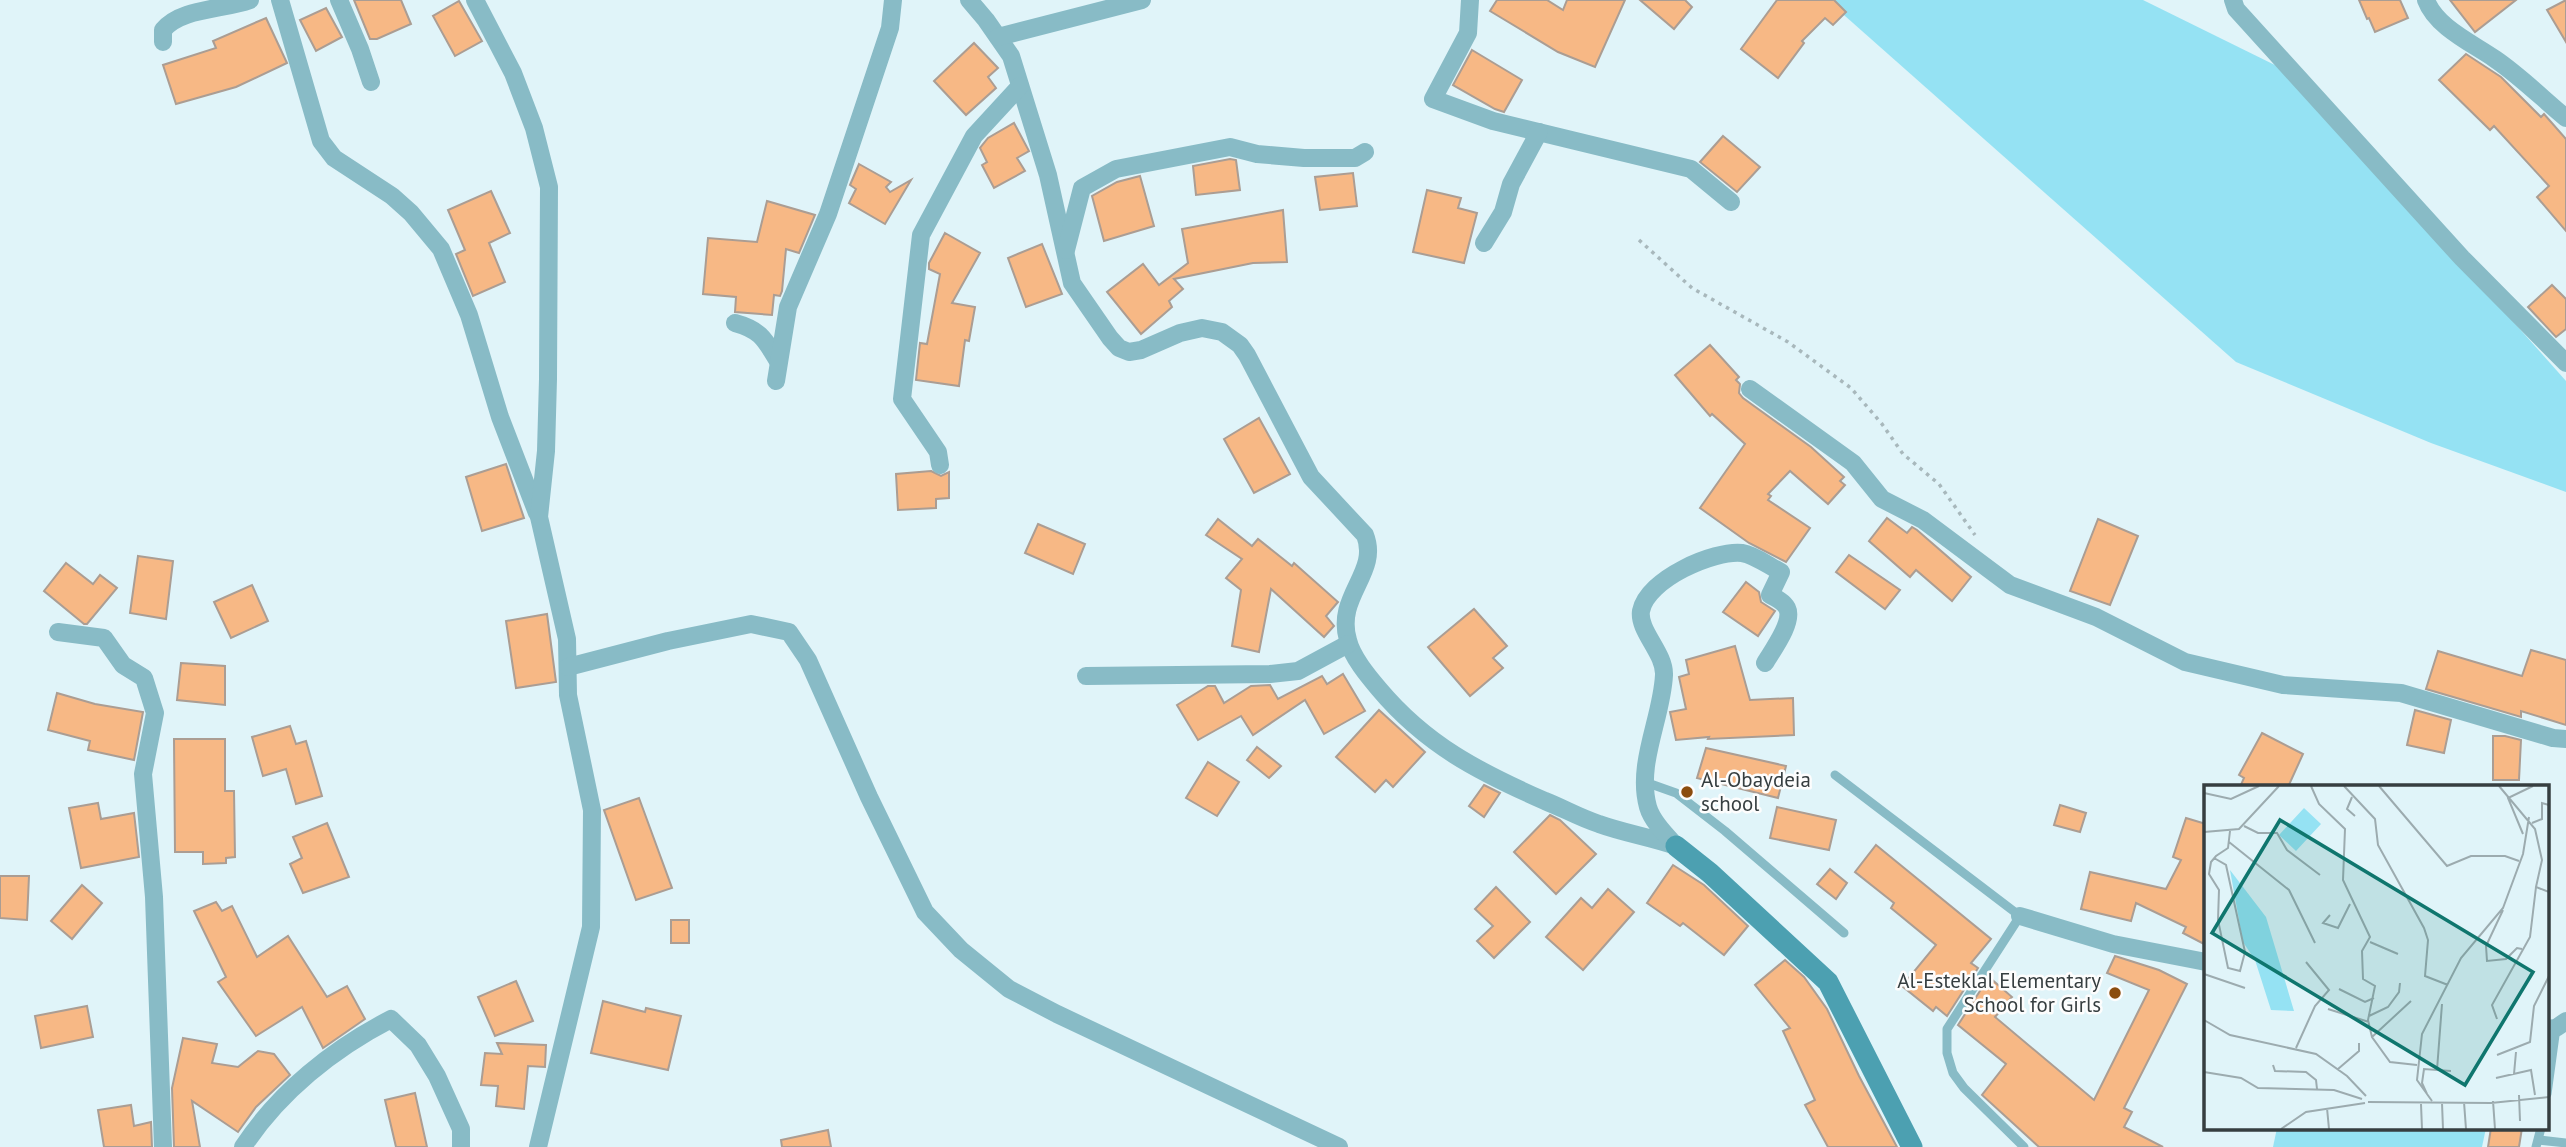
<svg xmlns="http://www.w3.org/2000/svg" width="2566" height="1147" viewBox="0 0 2566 1147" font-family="'PT Sans',sans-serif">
<rect width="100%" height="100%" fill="#e0f4f9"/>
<g fill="#95e2f3">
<polygon points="1827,0 2143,0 2293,74 2566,381 2566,492 2431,443 2236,362"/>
<polygon points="2277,1128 2486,1128 2482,1147 2273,1147"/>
</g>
<g fill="#f7b885" stroke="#ab9d93" stroke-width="2">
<polygon points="354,0 401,0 411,24 377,39 370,39"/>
<polygon points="1497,0 1547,0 1563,10 1567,0 1625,0 1595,67 1558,52 1490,11"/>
<polygon points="1640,0 1685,0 1692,7 1674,29"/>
<polygon points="1777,0 1834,0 1846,12 1833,25 1825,18 1802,41 1804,43 1778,78 1741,49"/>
<polygon points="2359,0 2400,0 2408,18 2375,32 2369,18 2367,19"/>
<polygon points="2450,0 2516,0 2475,32"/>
<polygon points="2566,0 2566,42 2547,10"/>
<polygon points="459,1 482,41 455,56 433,16"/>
<polygon points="326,8 342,37 316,51 300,20"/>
<polygon points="266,18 287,63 236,87 176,104 163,65 216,48 213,41"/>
<polygon points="974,43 998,68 988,77 996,88 966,115 934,81"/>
<polygon points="1472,50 1522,80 1504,112 1495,109 1453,85"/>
<polygon points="2466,54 2501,77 2541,117 2544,114 2566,139 2566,231 2537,197 2549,186 2494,126 2490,130 2439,80"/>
<polygon points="1014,123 1029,151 1017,158 1025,171 994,188 982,165 987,162 980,148 988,138"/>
<polygon points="1723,136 1760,167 1737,192 1700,162"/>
<polygon points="1230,159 1236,160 1240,190 1196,195 1193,166"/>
<polygon points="859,164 891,182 886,187 890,192 911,180 885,224 849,203 856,189 850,185"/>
<polygon points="1353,173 1357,206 1320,210 1315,177"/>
<polygon points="1140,176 1154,226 1104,241 1092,196 1117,182"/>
<polygon points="1427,190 1461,198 1458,208 1477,213 1464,263 1413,252"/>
<polygon points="491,191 510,233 489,243 505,282 473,296 456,254 465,250 448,210"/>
<polygon points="767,201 815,215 799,253 786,249 782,291 780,296 774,295 772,315 735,312 736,297 703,294 708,238 757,242"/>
<polygon points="1283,210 1287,262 1253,263 1174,279 1183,289 1169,301 1172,307 1141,334 1107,292 1143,264 1159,285 1188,263 1182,229"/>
<polygon points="945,233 980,253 952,303 975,307 969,341 965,340 959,386 916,380 920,343 927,344 940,274 929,269 929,263"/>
<polygon points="1042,244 1062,294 1026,307 1008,258"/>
<polygon points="2552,285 2566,299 2566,329 2556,337 2528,307"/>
<polygon points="1710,345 1739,377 1736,380 1740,384 1739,393 1743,398 1811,447 1844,477 1840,481 1845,485 1828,504 1790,471 1768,494 1771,496 1768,500 1810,528 1786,562 1749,543 1700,508 1745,444 1712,414 1710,416 1675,375"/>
<polygon points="1259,418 1290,474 1254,493 1224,439"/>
<polygon points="506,464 524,518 482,531 466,477"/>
<polygon points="931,471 941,476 949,472 949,498 936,499 936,508 898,510 896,474"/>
<polygon points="1887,518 1907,533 1912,527 1917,530 1971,577 1952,601 1916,570 1910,577 1869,541"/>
<polygon points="1218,519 1252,546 1258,539 1292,566 1294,563 1338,602 1326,616 1334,626 1324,637 1271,589 1259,652 1232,646 1241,590 1226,578 1242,559 1206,535"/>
<polygon points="2098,519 2138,536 2110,605 2070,591"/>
<polygon points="1038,524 1085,544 1073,574 1025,553"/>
<polygon points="1849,555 1900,590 1885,609 1836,572"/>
<polygon points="138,556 173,561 166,619 130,613"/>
<polygon points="66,563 93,584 100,575 117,588 87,624 84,624 44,591"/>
<polygon points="1746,582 1759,592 1761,602 1775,611 1758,636 1723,612"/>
<polygon points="252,585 268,621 231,638 214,602"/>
<polygon points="1474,609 1507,646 1493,658 1503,668 1470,696 1428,647"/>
<polygon points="547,614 556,682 516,688 506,621"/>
<polygon points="1735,646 1750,700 1793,698 1794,735 1708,739 1709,737 1676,740 1670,712 1686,709 1679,677 1689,674 1686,660"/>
<polygon points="2531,650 2566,660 2566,725 2521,711 2521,717 2426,689 2438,651 2522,676"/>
<polygon points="181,663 225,666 225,705 177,700"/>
<polygon points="1343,674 1365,711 1324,734 1305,700 1253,735 1241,716 1198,740 1177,705 1208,686 1215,686 1224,703 1251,686 1270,685 1278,699 1322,676 1327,684"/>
<polygon points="57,693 95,704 143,712 134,760 88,750 90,741 48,730"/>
<polygon points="1379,710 1425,752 1393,787 1386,780 1375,792 1336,757"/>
<polygon points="2415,710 2451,720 2444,753 2407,745"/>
<polygon points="290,726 296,744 306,741 322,796 296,804 286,769 263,776 252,737"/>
<polygon points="2262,733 2303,754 2288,787 2240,787 2244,778 2239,775"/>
<polygon points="2493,736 2505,736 2521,740 2519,780 2493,780"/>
<polygon points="174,739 225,739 225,791 234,791 235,857 226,858 226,863 203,864 203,852 175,852"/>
<polygon points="1257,747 1281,766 1269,778 1247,760"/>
<polygon points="1706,748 1786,766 1778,798 1697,778"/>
<polygon points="1208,762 1239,782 1217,816 1186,798"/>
<polygon points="1484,785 1500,793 1484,817 1469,806"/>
<polygon points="639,798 672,888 636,900 604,810"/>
<polygon points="98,803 101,819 134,813 139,857 81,868 69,808"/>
<polygon points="2060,805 2086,813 2080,832 2054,825"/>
<polygon points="1777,807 1836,820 1829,850 1770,838"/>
<polygon points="1550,815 1560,820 1596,854 1556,894 1514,852"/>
<polygon points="2186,818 2206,824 2206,945 2183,933 2186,927 2136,903 2131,921 2081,909 2090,872 2166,889 2181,860 2173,857"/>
<polygon points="327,823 349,877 303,893 290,864 302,858 293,837"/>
<polygon points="1876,845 1991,939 1971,963 1978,968 1947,1016 1936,1007 1933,1011 1902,986 1936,945 1891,908 1894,903 1855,872"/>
<polygon points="1673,865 1704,885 1748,926 1724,955 1683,923 1680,926 1647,903"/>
<polygon points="1830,869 1847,883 1836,899 1817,884"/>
<polygon points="0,876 29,876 27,920 0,918"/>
<polygon points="82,885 102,903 72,939 51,921"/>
<polygon points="1496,887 1530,922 1494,958 1477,941 1493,926 1475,909"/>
<polygon points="1608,889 1634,912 1583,970 1546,937 1581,898 1592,908"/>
<polygon points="216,902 222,911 232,906 257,957 288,936 327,997 347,986 365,1019 323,1048 302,1007 256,1036 218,982 226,977 194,911"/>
<rect x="671" y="920" width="18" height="23"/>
<polygon points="2115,956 2159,970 2187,984 2124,1108 2132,1112 2124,1127 2163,1147 2039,1147 1982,1095 2006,1064 1958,1025 1989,977 2012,997 1995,1017 2094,1100 2149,990 2107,973"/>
<polygon points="1785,960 1804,977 1827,1009 1859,1076 1897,1147 1828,1147 1805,1105 1815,1100 1783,1031 1790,1028 1755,985"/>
<polygon points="516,981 533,1021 495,1036 478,997"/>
<polygon points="603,1001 645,1012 646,1008 681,1016 668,1070 591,1053"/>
<polygon points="87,1006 93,1037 41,1048 35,1016"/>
<polygon points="183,1038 217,1044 212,1063 238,1067 258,1051 274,1054 290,1075 256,1107 238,1132 192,1101 200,1147 174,1147 172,1088"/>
<polygon points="497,1043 546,1045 545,1067 528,1066 524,1109 496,1106 498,1086 481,1085 485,1053 502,1054"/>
<polygon points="415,1093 427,1147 396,1147 385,1100"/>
<polygon points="131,1105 134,1126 151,1122 152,1147 104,1147 98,1110"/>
<polygon points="2491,1128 2522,1128 2519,1147 2488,1147"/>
<polygon points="828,1130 831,1147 782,1147 781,1140"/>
</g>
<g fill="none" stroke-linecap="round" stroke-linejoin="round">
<polyline stroke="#a8b8bc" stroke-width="3.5" stroke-dasharray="3.5 5" stroke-linecap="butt" points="1639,240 1692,288 1788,342 1851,388 1882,424 1903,454 1939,484 1975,535"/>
<g stroke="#88bbc6" stroke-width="9">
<polyline points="1835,775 2020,916 1947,1029 1947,1053 1953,1073 1964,1088 2024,1147"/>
<polyline points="1645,782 1676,793 1725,831 1844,933"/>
<polyline points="2547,1094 2556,1028"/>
<polyline points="2539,1140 2566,1143"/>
<polyline points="2536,1147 2541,1128"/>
</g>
<g stroke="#88bbc6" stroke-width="18">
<polyline points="280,0 321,141 334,158 392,196 411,213 441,249 469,315 500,417 537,513"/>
<polyline points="339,0 360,49 371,82"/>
<polyline points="475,0 513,73 534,128 549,187 548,379 546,451 539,517 567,639 568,695 592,810 591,927 538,1147"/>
<path d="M969,0l17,20 25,36 37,119 24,108 38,55 9,10 10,4 12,-2 39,-17 22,-5 20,4 18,13 7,10 64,122 54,58c15,38 -30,61 -17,105 4,17 20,36 31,49 47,56 100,83 166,112 18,7 35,17 54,23 25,9 51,13 77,22"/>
<polyline points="1470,0 1468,33 1433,99 1493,121 1691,169 1731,202"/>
<polyline points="2233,0 2236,9 2462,258 2566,363"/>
<path d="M2426,0c10,27 46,43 69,59 25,17 48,40 71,59"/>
<polyline points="998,37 1142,0"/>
<path d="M163,42v-12c18,-22 60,-20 87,-30"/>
<polyline points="1484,243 1503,212 1511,184 1539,132"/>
<polyline points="1066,250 1082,188 1116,169 1230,147 1257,154 1304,158 1355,158 1365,152"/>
<path d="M735,323c26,7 30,17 43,38"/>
<polyline points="776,381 788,307 828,214 890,28 893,0"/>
<polyline points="1750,389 1853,463 1882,499 1923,520 2010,585 2096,617 2185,662 2283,685 2401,693 2553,738 2566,739"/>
<polyline points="940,465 938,452 902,399 921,235 974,136 1020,86"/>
<polyline points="58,632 104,638 123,665 144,678 155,713 143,774 154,897 163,1147"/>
<polyline points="568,667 668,641 751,624 789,632 808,660 869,797 925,912 961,950 1009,989 1057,1014 1339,1147"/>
<polyline points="1086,676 1270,674 1298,671 1348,644"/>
<path d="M1676,846c-10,-11 -24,-25 -28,-39 -12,-43 14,-89 16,-132 1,-22 -26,-44 -23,-64 6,-32 73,-61 101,-58 13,2 27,13 39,19l-11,23c6,3 14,7 17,13 7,14 -15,43 -22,55"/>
<polyline points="2020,916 2113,944 2206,962"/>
<polyline points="2547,1029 2556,1028 2566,1021"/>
<path d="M243,1147c36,-55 90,-98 148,-128l27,26 19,31 24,53v18"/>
</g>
<polyline stroke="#4ca0b1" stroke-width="21" points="1676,846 1710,873 1828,982 1912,1147"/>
</g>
<g fill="#8b4d0f" stroke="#fdfdfd" stroke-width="2.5">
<circle cx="1687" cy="792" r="7"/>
<circle cx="2115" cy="993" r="7"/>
</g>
<g text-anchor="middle" stroke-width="5" stroke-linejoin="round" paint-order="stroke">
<g font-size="21" fill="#363e40" stroke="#fdfdfd" text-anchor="start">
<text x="1701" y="787">Al-Obaydeia<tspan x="1701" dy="24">school</tspan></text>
<text x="2101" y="988" text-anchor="end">Al-Esteklal Elementary<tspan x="2101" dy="24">School for Girls</tspan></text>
</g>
</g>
<g transform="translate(2204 785)">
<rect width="345" height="345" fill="#e0f4f9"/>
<path d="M100,23l17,16 -25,27 -17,-16zM26,85l36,47 28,94 -23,-1 -16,-50 -12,-18z" fill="#95e2f3"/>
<path fill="none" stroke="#9cabaf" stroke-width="2" d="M107,1l8,18 26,25 -2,51 27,57 -8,14 1,28 12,7 -7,34 4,17 18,25 27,3M140,1l31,33 3,26 46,83 4,12 -3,36 23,9M175,1l68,80 24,-10h34l14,5M295,1l36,43 7,31 -6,27 13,5M0,8l27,6 28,-13M148,12l-5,12 8,7M328,38l10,-4v-16l7,2M40,41l14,7h19l10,17 33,25M0,47l35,-3 40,-43M319,49l-15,-36 25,-12M25,57l60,48 26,53M10,73l12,7 19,87 -5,19 -12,-3 -10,-48 1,-30 -10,-16 2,-12 5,-6 12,-8 2,-17M299,125l-17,36 1,15 19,-2 11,-11 5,1M126,130l-7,8 15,5 12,-24M166,157l28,12M0,189l41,14M135,204l26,13 9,-4M124,224l41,13M165,231l19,-9 11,-15 1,-9M293,234l-5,-14 38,-68 6,-50M0,235l26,15 86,19 31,22 19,20M168,252l39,-36M92,263l19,-42 14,-16 -23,-28M293,270l33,-13 4,-36 15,-30M69,280l2,6 31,1 10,8 1,9M134,284l21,-18v-8M233,285l5,-66M0,287l37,6 17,10 76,2 28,9M310,289l2,-22M292,293l35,-8 4,25M223,309l-5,-11 2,-14 27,2M315,310l1,26M228,316l-15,-21 5,-46 39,-76 42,-50 20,-54 6,-37M289,316l2,28M164,317l123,1 58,-6M260,317l2,27M238,318l1,26M217,319l1,25M123,323l2,21M77,344l25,-17 59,-9"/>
<path fill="#0f766e" fill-opacity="0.15" stroke="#0f766e" stroke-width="3.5" d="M76,35l253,152 -68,113 -253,-152z"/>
<rect width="345" height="345" fill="none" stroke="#363e40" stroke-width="3.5"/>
</g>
</svg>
